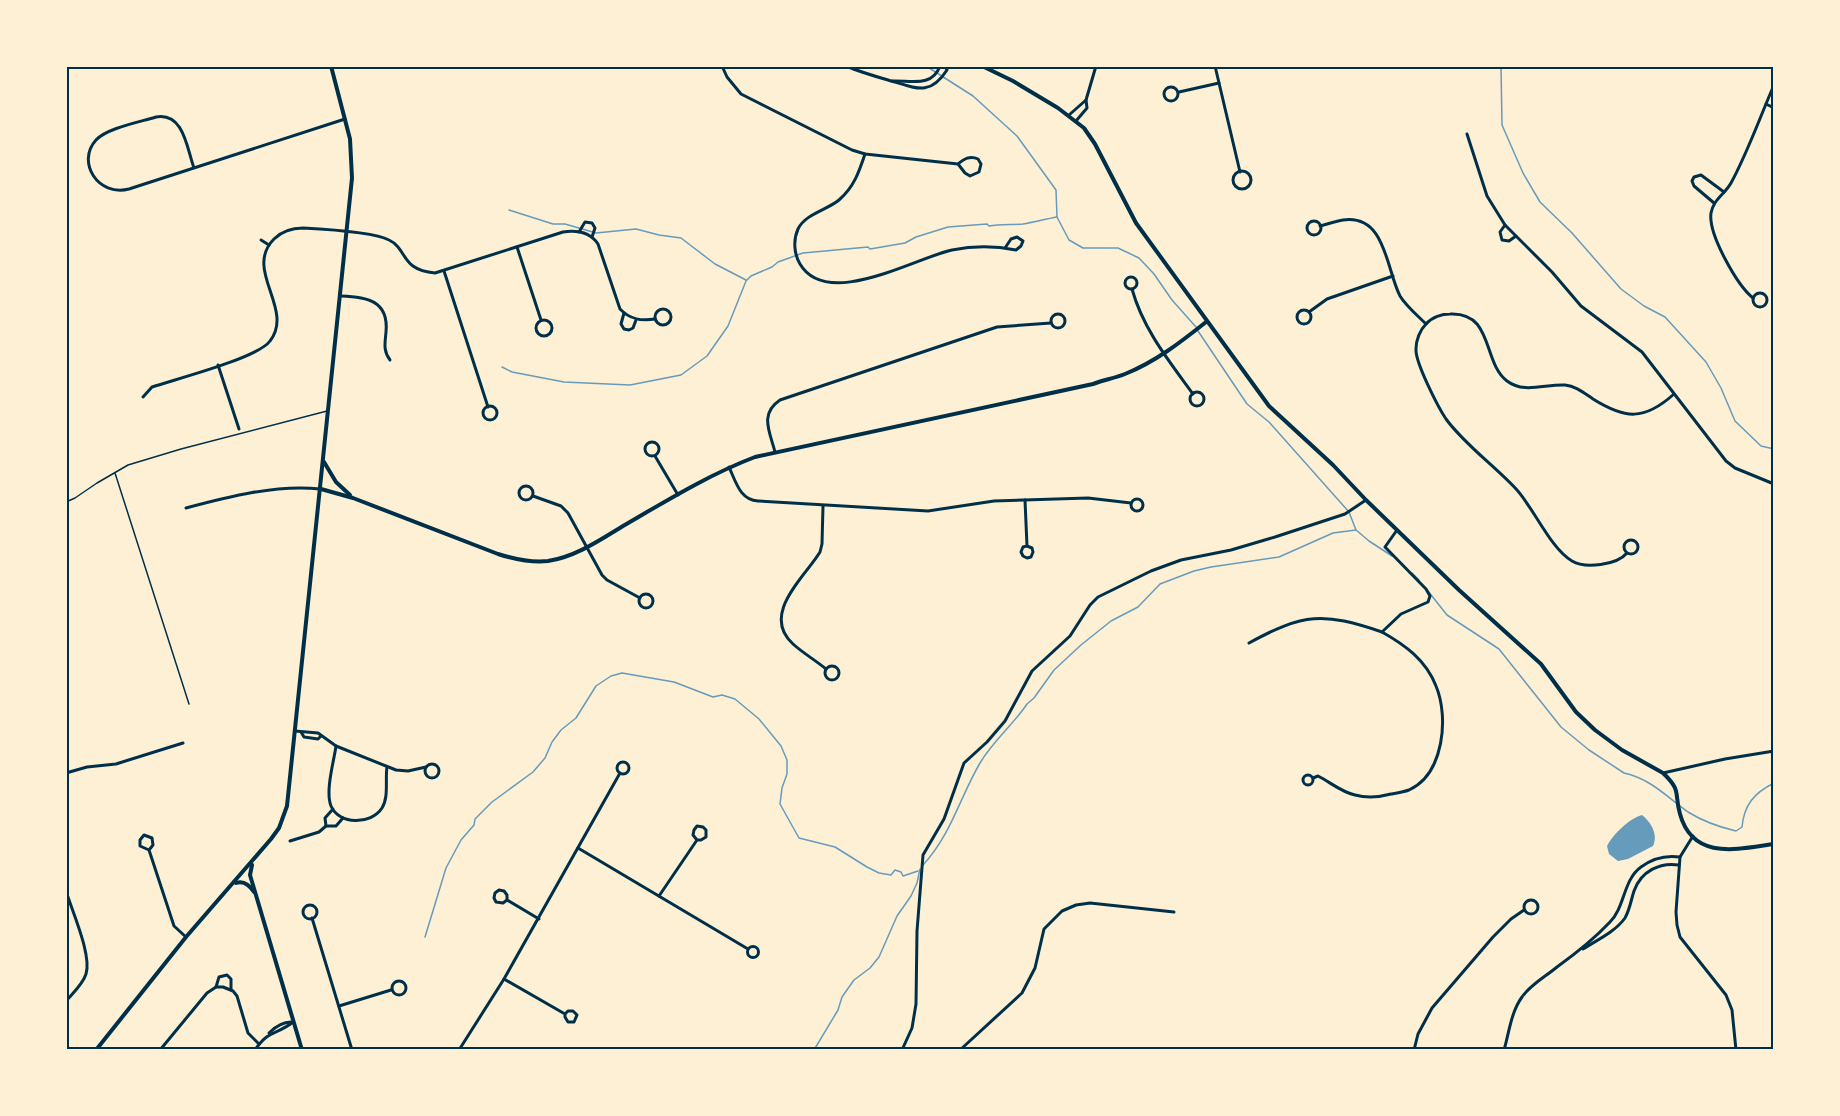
<svg xmlns="http://www.w3.org/2000/svg" width="1840" height="1116" viewBox="0 0 1840 1116" font-family="'IBM Plex Sans',sans-serif">
<rect width="100%" height="100%" fill="#fdf0d5"/>
<path fill="#669bbc" d="M1642,815c10,8 16,20 11,31l-25,13 -10,2 -9,-7 -2,-8c6,-12 23,-28 35,-31z"/>
<g fill="none" stroke-linecap="round" stroke-linejoin="round">
<g stroke="#669bbc" stroke-width="1.5">
<polyline points="926,66 973,96 1017,136 1056,190 1057,217 1069,240 1083,248 1118,248 1139,258 1154,274 1172,300 1196,327"/>
<polyline points="1501,66 1502,125 1523,173 1540,202 1572,233 1621,289 1644,306 1665,317 1706,362 1721,388 1735,421 1761,446 1774,449"/>
<polyline points="509,210 553,224 565,224 596,233 636,229 659,235 681,238 715,264 746,280"/>
<polyline points="1198,331 1247,404 1269,422 1349,512 1356,530 1369,541 1392,556"/>
<path d="M502,367l10,5 52,10 66,3 51,-10 26,-19 21,-30 18,-45 5,-5 21,-9 6,-5 25,-9 65,-6 2,2 35,-6 11,-6 32,-10 39,-3 2,2c12,-2 23,-1 34,-2 11,-2 23,-5 34,-7"/>
<polyline points="1412,573 1419,580"/>
<path d="M1428,591l19,24 52,34 62,78 28,23 35,23c27,6 43,24 64,39 16,10 31,15 48,19l6,-4c2,-22 12,-34 32,-44"/>
<path d="M923,865c28,-30 37,-68 57,-102 13,-22 33,-38 47,-59l7,-6 20,-28 27,-25 30,-24 27,-14 22,-23 34,-13 17,-4 68,-10 54,-24 23,-3"/>
<polyline points="425,937 446,868 461,840 474,825 475,819 492,802 533,772 545,758 552,742 561,730 576,718 596,686 611,676 622,673 674,682 713,697 722,695 735,699 759,719 781,746 787,760 787,774 782,788 780,804 799,838 835,847 867,867 879,873 891,875 895,870 901,872 903,876 918,871"/>
<polyline points="814,1050 838,1010 842,997 854,980 870,968 879,957 897,916 911,896 917,883 920,869"/>
</g>
<g stroke="#003049" stroke-width="1.5">
<polyline points="115,473 189,704"/>
<polyline points="66,502 75,498 97,483 128,465 181,449 327,411"/>
</g>
<g stroke="#003049" stroke-width="3">
<path d="M722,66l5,11 14,17 111,56 13,4 93,10 7,9 5,3 9,-4 2,-8 -3,-5c-8,-4 -14,0 -20,5"/>
<path d="M846,66c14,6 28,10 42,14 26,7 41,18 59,-10l-2,-4"/>
<polyline points="1215,66 1240,172"/>
<path d="M892,81c18,-1 40,7 48,-15"/>
<circle cx="1171" cy="94" r="7"/>
<polyline points="1179,92 1219,83"/>
<polyline points="1766,104 1774,108"/>
<polyline points="1069,115 1086,100"/>
<polyline points="1076,121 1087,108 1086,100 1096,66"/>
<polyline points="1467,134 1487,196 1505,225 1552,272 1581,306 1642,352 1726,461 1735,468 1774,484"/>
<path d="M865,154c-6,18 -11,33 -26,46 -12,10 -34,14 -41,29 -5,11 -4,25 2,35 27,46 115,-6 152,-14 20,-4 44,-4 64,0l5,-4 2,-5 -6,-4 -6,2 -6,9"/>
<path d="M194,168c-7,-19 -10,-56 -38,-51 -16,5 -49,11 -60,23 -20,22 2,57 33,49l216,-70"/>
<circle cx="1242" cy="180" r="9"/>
<polyline points="1714,203 1694,186 1692,181 1694,177 1701,175 1724,192"/>
<circle cx="1314" cy="228" r="7"/>
<polyline points="1505,225 1500,232 1502,240 1509,241 1516,236"/>
<path d="M1320,226c8,-2 16,-5 23,-6 43,-6 43,49 57,76 6,10 17,19 26,28"/>
<polyline points="579,232 585,222 592,223 595,228 592,237"/>
<polyline points="261,240 269,245"/>
<polyline points="517,247 541,320"/>
<polyline points="444,271 488,407"/>
<circle cx="1131" cy="283" r="6"/>
<path d="M1132,289c11,40 37,72 61,105"/>
<circle cx="1760" cy="300" r="7"/>
<path d="M341,296c25,1 48,4 45,36 -1,11 -3,19 4,28"/>
<path d="M1753,298c-16,-13 -45,-64 -42,-85 2,-13 14,-19 20,-30 16,-29 29,-66 43,-98"/>
<circle cx="663" cy="317" r="8"/>
<circle cx="1304" cy="317" r="7"/>
<polyline points="1309,312 1327,299 1393,276"/>
<polyline points="624,313 621,324 624,329 629,330 633,328 636,320"/>
<circle cx="1058" cy="321" r="7"/>
<circle cx="544" cy="328" r="8"/>
<polyline points="218,365 239,429"/>
<circle cx="1197" cy="399" r="7"/>
<path d="M143,397l9,-10c24,-8 106,-29 118,-46 25,-32 -27,-71 4,-102 8,-8 19,-11 29,-11 19,1 71,4 86,12 19,9 11,30 46,33l128,-41c14,-2 27,0 35,12l22,65c10,11 22,12 35,10"/>
<circle cx="490" cy="413" r="7"/>
<circle cx="652" cy="449" r="7"/>
<path d="M775,452c-5,-20 -16,-38 5,-52l217,-73 54,-4"/>
<polyline points="655,456 678,495"/>
<path d="M729,467c7,15 11,33 29,34l170,10 66,-10 94,-3 43,5"/>
<circle cx="526" cy="493" r="7"/>
<polyline points="533,496 561,506 568,513 602,575 607,580 640,598"/>
<circle cx="1137" cy="505" r="6"/>
<polyline points="1025,500 1027,546 1023,547 1021,552 1023,556 1027,558 1031,557 1033,552 1032,548 1027,546"/>
<path d="M823,506l-1,38 -2,8c-15,25 -60,62 -27,92 10,9 22,16 33,25"/>
<path d="M186,508c41,-11 91,-24 134,-19"/>
<circle cx="1631" cy="547" r="7"/>
<path d="M1627,553c-10,12 -42,16 -55,8 -21,-12 -38,-52 -55,-71 -22,-24 -52,-45 -71,-71 -8,-12 -31,-57 -30,-70 0,-9 4,-19 10,-25 6,-7 16,-10 24,-10 44,-2 32,48 57,67 17,13 38,3 58,4 11,1 19,8 28,14 32,20 51,22 81,-5"/>
<circle cx="646" cy="601" r="7"/>
<path d="M1249,643c55,-30 74,-31 133,-11"/>
<circle cx="832" cy="673" r="7"/>
<polyline points="295,731 318,733 336,746 396,770 408,771 426,767"/>
<polyline points="301,732 304,737 318,739 321,736"/>
<path d="M336,746c-2,15 -11,45 -5,60 8,19 40,19 51,2 7,-11 3,-28 5,-41"/>
<circle cx="623" cy="768" r="6"/>
<circle cx="432" cy="771" r="7"/>
<polyline points="66,773 87,767 116,764 183,743"/>
<polyline points="1663,773 1725,759 1774,751"/>
<circle cx="1308" cy="780" r="5"/>
<path d="M1313,778l5,-2c12,6 23,16 37,19 11,3 25,2 36,-1 6,-1 13,-2 18,-4 35,-16 40,-73 27,-104 -10,-26 -31,-41 -54,-54l19,-18 27,-12 2,-6 -4,-7 -41,-42 12,-17"/>
<polyline points="333,809 325,818 326,826 336,826 343,818"/>
<polyline points="1693,836 1680,857 1676,912 1677,925 1680,937 1726,995 1732,1010 1736,1050"/>
<polyline points="290,841 319,832 326,826"/>
<polyline points="578,848 748,949"/>
<polyline points="149,850 140,846 140,840 144,835 152,838 153,845 149,850 174,926 186,937"/>
<path d="M66,891c6,20 26,64 20,83 -3,10 -13,19 -20,27"/>
<polyline points="659,896 697,840 701,840 706,837 706,830 703,827 697,826 694,830 693,835 697,840"/>
<circle cx="1531" cy="907" r="7"/>
<polyline points="507,900 503,903 496,902 494,898 495,893 499,890 504,891 507,895 507,900 539,919"/>
<circle cx="310" cy="912" r="7"/>
<polyline points="312,918 352,1050"/>
<circle cx="753" cy="952" r="5.5"/>
<path d="M1583,949c14,-9 32,-17 42,-31 5,-9 6,-18 9,-27 7,-20 26,-29 45,-26"/>
<polyline points="504,979 565,1014 565,1017 568,1022 574,1022 577,1015 573,1011 568,1011 565,1014"/>
<circle cx="399" cy="988" r="7"/>
<polyline points="216,987 219,977 227,975 231,979 231,989"/>
<polyline points="339,1006 391,990"/>
<path d="M269,1033c7,-7 13,-11 22,-11"/>
<polyline points="160,1050 207,993 216,987 223,987 233,991 237,996 248,1033 259,1044"/>
<path d="M255,1050c14,-21 22,-15 38,-28"/>
<polyline points="459,1050 504,979 620,773"/>
<polyline points="902,1050 912,1028 916,1004 917,931 923,855 944,819 964,763 987,742 1005,721 1032,671 1070,636 1090,605 1098,597 1151,571 1181,560 1231,550 1275,537 1345,514 1366,500"/>
<polyline points="960,1050 1022,993 1035,968 1044,929 1062,911 1076,905 1090,903 1174,912"/>
<polyline points="1414,1050 1418,1034 1432,1008 1493,937 1511,919 1524,910"/>
<path d="M1504,1050c5,-17 7,-38 18,-53 8,-12 23,-20 35,-30 18,-13 37,-28 53,-45 15,-15 13,-42 31,-55 12,-9 25,-12 39,-10"/>
</g>
<g stroke="#003049" stroke-width="4">
<path d="M982,66l31,15 45,27 26,20 11,16 41,79 133,183 64,59 33,35 93,90 82,74 35,48 19,18 27,20 41,23c19,18 11,20 17,41 13,47 58,35 94,30"/>
<polyline points="324,462 336,482 350,495"/>
<path d="M321,489l32,9 145,56c16,5 33,9 50,7 27,-4 52,-21 75,-35 43,-25 85,-51 132,-69l338,-73c11,-4 22,-6 32,-10 30,-12 56,-32 81,-52"/>
<polyline points="252,865 250,875 302,1050"/>
<path d="M236,883c8,-3 14,3 18,9"/>
<polyline points="96,1050 186,937 271,839 279,828 287,806 352,178 350,139 331,66"/>
</g>
</g>
<rect width="1840" height="1116" fill="none" stroke="#fdf0d5" stroke-width="135"/>
<rect x="68" y="68" width="1704" height="980" fill="none" stroke="#003049" stroke-width="2"/>
</svg>
